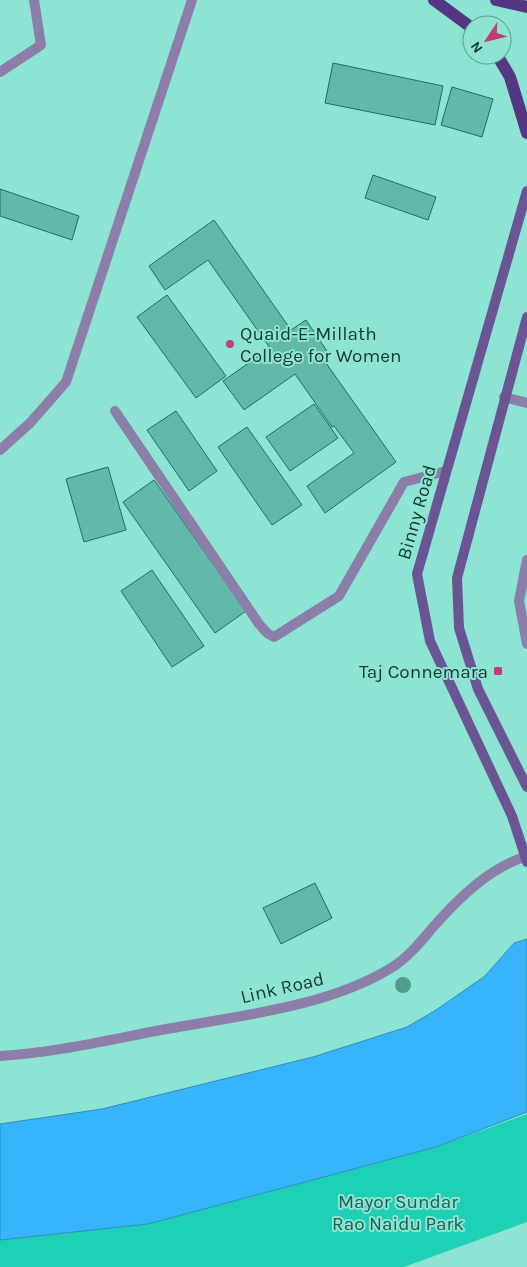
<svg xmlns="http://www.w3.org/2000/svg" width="527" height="1267" viewBox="0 0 527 1267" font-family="Karla,sans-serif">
<rect width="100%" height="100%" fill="#8de4d2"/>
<polygon fill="#1ed0b6" points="527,1114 527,1222 404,1267 0,1267 0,1240 148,1224 436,1147"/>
<polygon fill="#37b4fa" stroke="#2c8fbe" points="527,939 527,1112 436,1147 148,1224 0,1240 0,1124 102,1109 313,1057 407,1027 436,1010 485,976 514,943"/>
<g fill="#62b9a7" stroke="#107565">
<polygon points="333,63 443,86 435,125 325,103"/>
<polygon points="452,87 493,99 482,137 441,125"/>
<polygon points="373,175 436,197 428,220 365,198"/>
<polygon points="0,189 79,216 72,240 0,216"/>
<polygon points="214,220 291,330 306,320 327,351 321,356 396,462 325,513 307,486 354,453 334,426 332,427 295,374 244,410 223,381 270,348 208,260 165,290 149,266"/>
<polygon points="167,295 226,376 196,398 137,317"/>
<polygon points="314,404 338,438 290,471 266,437"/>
<polygon points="176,411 217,471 189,491 147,430"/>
<polygon points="247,427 302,505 272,525 218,447"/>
<polygon points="108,467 126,530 84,542 66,479"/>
<polygon points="154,480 246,611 215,633 123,502"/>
<polygon points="152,570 204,646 172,667 121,591"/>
<polygon points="315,883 332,918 281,944 263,908"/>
</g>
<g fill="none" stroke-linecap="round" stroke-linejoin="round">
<g stroke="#8b7ea9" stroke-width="10">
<polyline points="0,72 41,45 34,0"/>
<polyline points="504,397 527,403"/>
<polyline points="115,411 259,624 267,633 274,637 339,596 404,482 446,471"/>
<polyline points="0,450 30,423 66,382 192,0"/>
<polyline points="527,560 519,601 527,644"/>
</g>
<path stroke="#8b7ea9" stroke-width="10" d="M0,1056c54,-3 108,-16 161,-26 74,-14 165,-22 230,-62 17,-10 30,-27 43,-42 26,-29 55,-58 93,-70"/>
<g stroke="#6a5493" stroke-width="10">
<polyline points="527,191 417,574 430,641 512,816 527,862"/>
<polyline points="527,317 457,578 459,628 478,689 527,787"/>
</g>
<g stroke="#543682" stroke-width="12">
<polyline points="434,0 472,28"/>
<polyline points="496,0 527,7"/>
<polyline points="497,55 510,77 527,133"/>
</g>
</g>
<circle fill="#4f9c8d" cx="403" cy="985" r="8"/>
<g fill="#c53b75" stroke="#8de4d2" stroke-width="2">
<circle cx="230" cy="344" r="5"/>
<rect x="493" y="666" width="10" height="10" rx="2.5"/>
</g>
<g text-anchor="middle" stroke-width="4" stroke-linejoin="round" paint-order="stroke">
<g font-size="19" fill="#143932" stroke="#8de4d2" text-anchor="start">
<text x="240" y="340">Quaid-E-Millath<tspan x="240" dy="22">College for Women</tspan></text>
<text x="488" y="678" text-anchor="end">Taj Connemara</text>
</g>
<g font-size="19" fill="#143932" stroke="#8de4d2">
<text transform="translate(416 512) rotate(-74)" y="7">Binny Road</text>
<text transform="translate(282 987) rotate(-13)" y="7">Link Road</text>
</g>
<g font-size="19" fill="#1c6155" stroke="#8de4d2">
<text x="398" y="1208">Mayor Sundar<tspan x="398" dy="22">Rao Naidu Park</tspan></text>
</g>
</g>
<g transform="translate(487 40) rotate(235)"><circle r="24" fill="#8de4d2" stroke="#5da092"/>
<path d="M0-4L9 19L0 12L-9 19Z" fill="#c53b75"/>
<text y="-8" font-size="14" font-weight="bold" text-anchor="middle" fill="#143932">N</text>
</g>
</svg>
